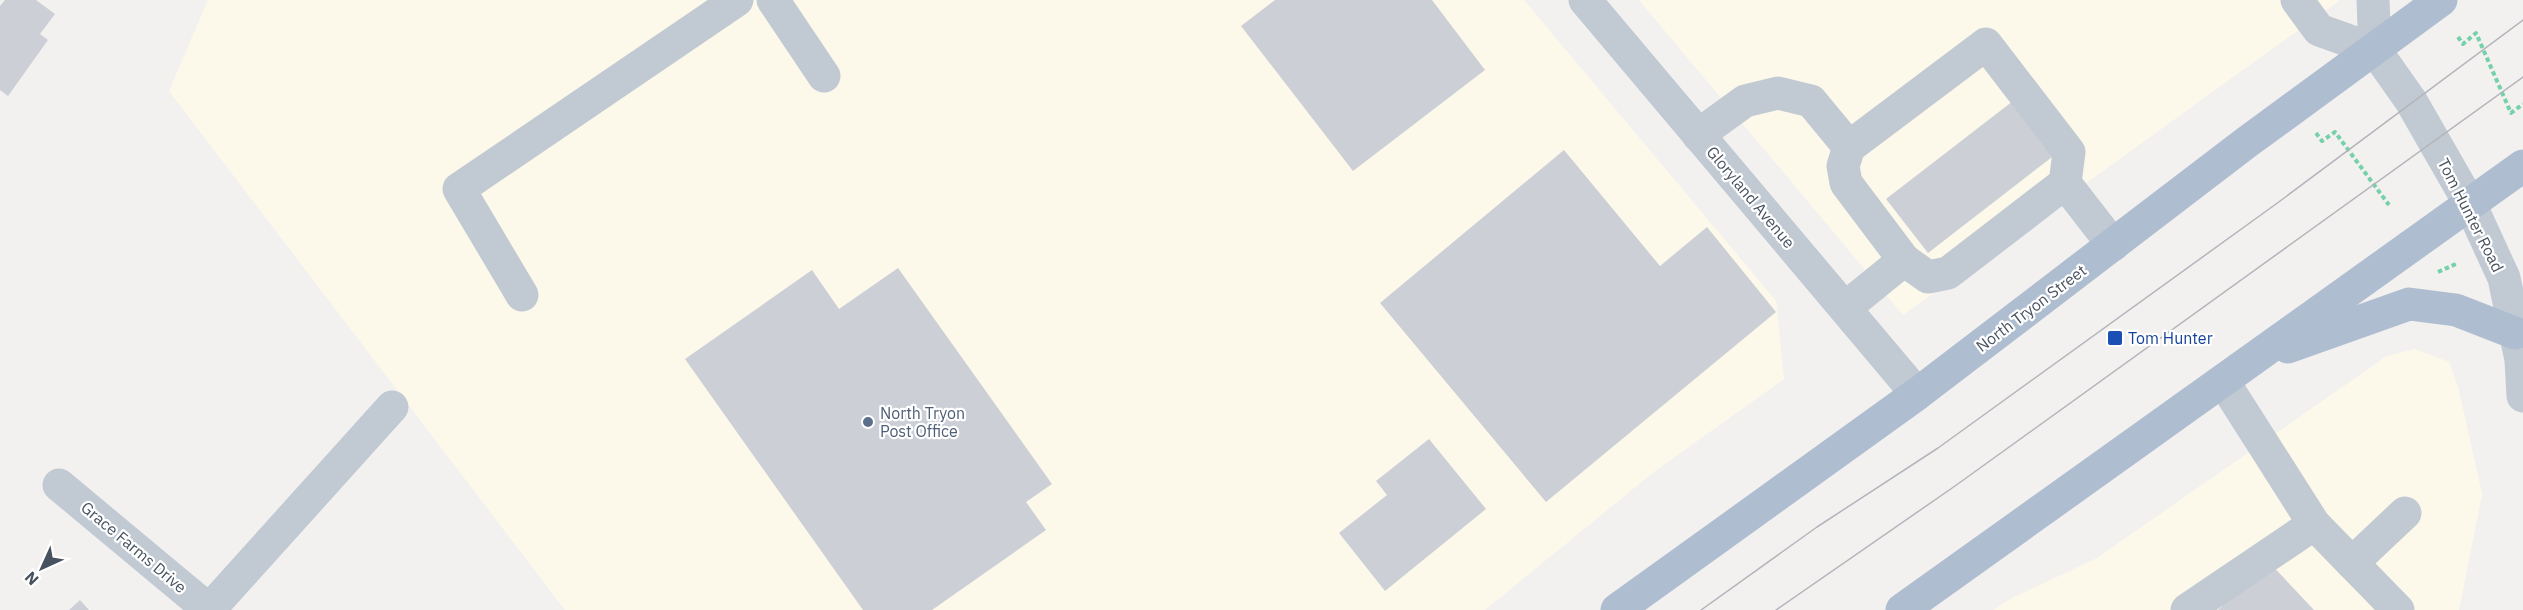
<svg xmlns="http://www.w3.org/2000/svg" width="2523" height="610" viewBox="0 0 2523 610" font-family="'IBM Plex Sans',sans-serif">
<rect width="100%" height="100%" fill="#f3f1f0"/>
<g fill="#fdf9ea">
<polygon points="208,0 1524,0 1776,301 1784,379 1655,471 1485,610 565,610 169,91"/>
<polygon points="1639,0 2340,0 1903,315"/>
<polygon points="2415,349 2449,362 2458,387 2482,494 2459,610 1994,610 2010,599 2097,558 2387,356"/>
</g>
<g fill="#cccfd6">
<polygon points="5,0 36,0 55,14 40,34 48,40 8,96 0,90 0,6"/>
<polygon points="1275,0 1432,0 1485,70 1353,171 1241,26"/>
<polygon points="2013,101 2056,154 1928,253 1886,199"/>
<polygon points="1564,150 1660,266 1707,227 1776,312 1546,502 1380,303"/>
<polygon points="898,268 1052,484 1026,502 1046,530 932,610 863,610 685,359 812,270 839,309"/>
<polygon points="1429,439 1486,509 1385,591 1339,533 1387,495 1376,481"/>
<polygon points="2269,562 2314,610 2218,610"/>
<polygon points="80,600 89,610 69,610"/>
</g>
<g fill="none" stroke-linecap="round" stroke-linejoin="round">
<g stroke="#75d1aa" stroke-width="4" stroke-dasharray="4.5 3" stroke-linecap="butt">
<polyline points="2458,37 2463,44 2476,33 2511,113 2523,104"/>
<polyline points="2316,133 2322,141 2335,132 2389,205"/>
<polyline points="2438,272 2458,263"/>
</g>
<g stroke="#c1cad3" stroke-width="33">
<polyline points="773,0 824,76"/>
<polyline points="1585,0 1917,394"/>
<polyline points="2297,0 2319,30 2375,50"/>
<polyline points="2373,0 2375,50"/>
<polyline points="2375,50 2411,101 2470,204 2504,278 2521,360 2523,396"/>
<polyline points="1698,135 1745,101 1778,93 1811,101 1849,147"/>
<polyline points="2065,183 2069,152 1986,44 1849,147 1843,166 1846,183 1904,260 1928,277 1948,273 2065,183 2113,245"/>
<polyline points="522,295 459,189 737,0"/>
<polyline points="1845,308 1904,260"/>
<polyline points="2223,381 2314,524"/>
<polyline points="59,485 209,610 392,407"/>
<polyline points="2352,563 2405,513"/>
<polyline points="2187,610 2314,524 2398,610"/>
</g>
<g stroke="#afbdd0" stroke-width="33">
<polyline points="2288,347 2409,304 2456,310 2515,333"/>
<polyline points="1617,610 1917,394 2247,142 2441,0"/>
<polyline points="1902,610 2523,166"/>
</g>
<g stroke="#b2b5bb" stroke-width="1.5">
<polyline points="1701,610 1817,527 1938,448 2276,204 2523,20"/>
<polyline points="1776,610 1955,486 2523,77"/>
</g>
</g>
<rect fill="#1a4fb4" stroke="#fff" stroke-width="2" x="2107" y="330" width="16" height="16" rx="3"/>
<circle fill="#5c6f8a" stroke="#fff" stroke-width="2" cx="868" cy="422" r="6"/>
<g text-anchor="middle" stroke-width="4.5" stroke-linejoin="round" paint-order="stroke">
<g font-size="16" fill="#48525f" stroke="#fff">
<text transform="translate(1751 197) rotate(50)" y="6">Gloryland Avenue</text>
<text transform="translate(2471 215) rotate(63)" y="6">Tom Hunter Road</text>
<text transform="translate(2031 308) rotate(-37)" y="6">North Tryon Street</text>
<text transform="translate(134 547) rotate(40)" y="6">Grace Farms Drive</text>
</g>
<g font-size="16" fill="#164399" stroke="#fff" text-anchor="start">
<text x="2128" y="344">Tom Hunter</text>
</g>
<g font-size="16" fill="#4e5e75" stroke="#fff" text-anchor="start">
<text x="880" y="419">North Tryon<tspan x="880" dy="18">Post Office</tspan></text>
</g>
</g>
<g transform="translate(42 568) rotate(225)" stroke="#ffffff" stroke-width="4.5" paint-order="stroke">
<path d="M0-4.5L10 22L0 15L-10 22Z" fill="#48525f"/>
<text y="-9" font-size="16" font-weight="bold" text-anchor="middle" fill="#48525f">N</text>
</g>
</svg>
